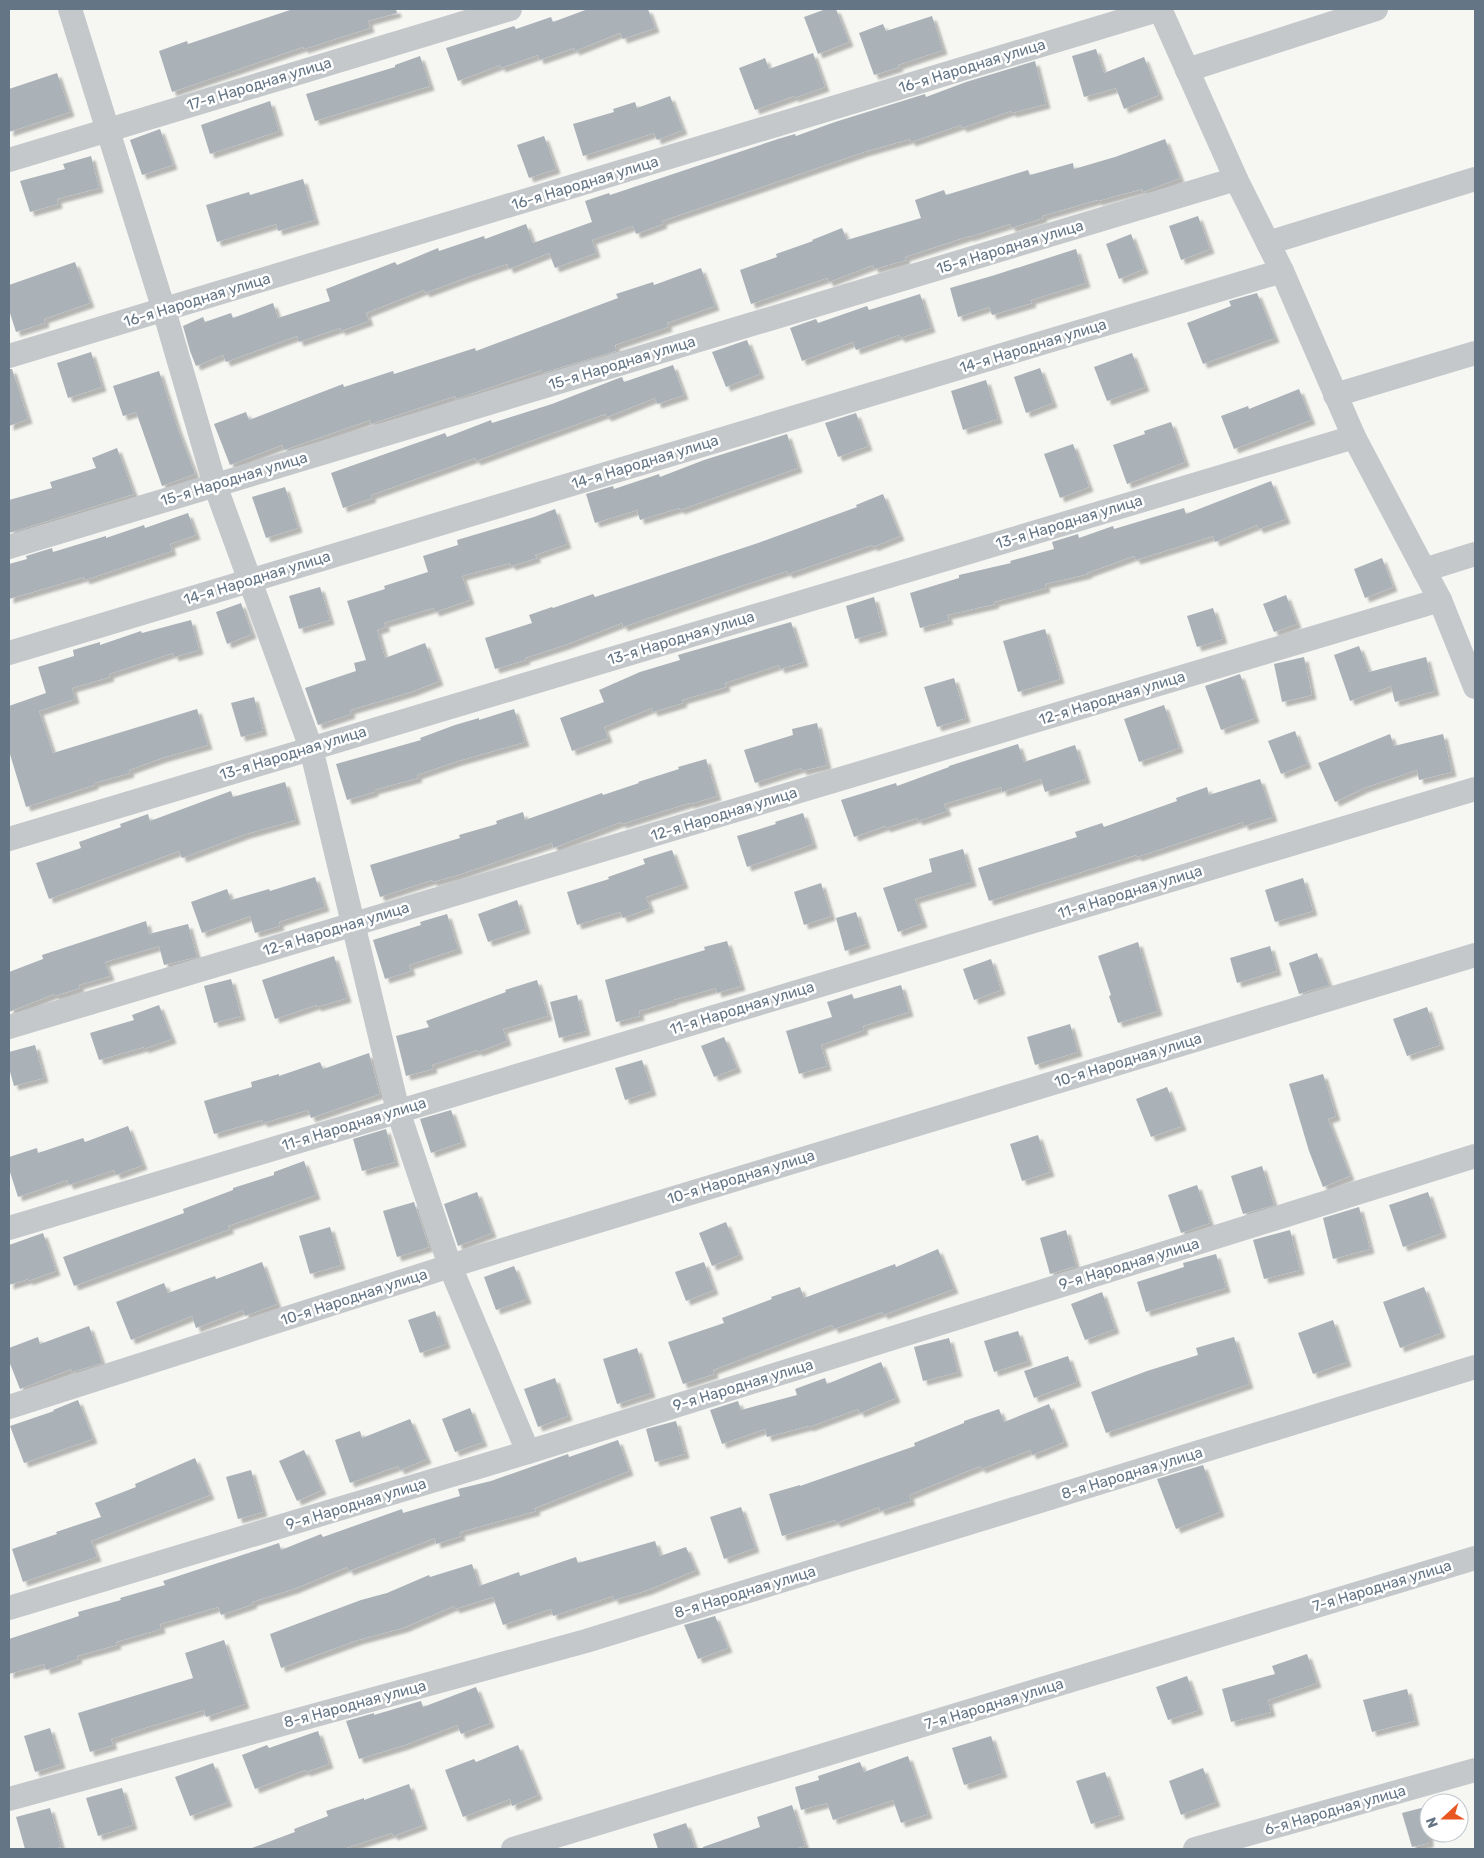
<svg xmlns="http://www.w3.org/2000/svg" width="1484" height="1858" viewBox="0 0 1484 1858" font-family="Rubik,sans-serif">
<defs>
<filter id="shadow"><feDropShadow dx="4.5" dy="4.5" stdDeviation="1" flood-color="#0004"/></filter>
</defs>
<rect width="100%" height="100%" fill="#f6f6f3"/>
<g fill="#aab2b8" filter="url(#shadow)">
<polygon points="293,9 396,9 397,13 368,21 370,28 304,49 303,47 172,92 159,51 187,41 188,44"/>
<polygon points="588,9 648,9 655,28 623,39 620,33 575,51 574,48 539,60 538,55 501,68 500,65 458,81 446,48 514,26 516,29 551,17 553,22"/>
<polygon points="826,9 836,9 849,42 818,54 804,17"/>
<polygon points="932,16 943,50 898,65 899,67 874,75 859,33 883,24 886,31"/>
<polygon points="1096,49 1104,73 1144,57 1159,95 1124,109 1116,88 1084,97 1072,56"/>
<polygon points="813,53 825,87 794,98 794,96 755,110 739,68 765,58 769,69"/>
<polygon points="420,56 430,86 315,121 306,94 395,67 395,65"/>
<polygon points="1035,61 1046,104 1012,113 1011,111 962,128 961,125 911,142 910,139 864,152 662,221 663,224 636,234 633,226 592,240 596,253 555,268 549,253 509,269 507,264 468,277 425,293 424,290 366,313 369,321 341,331 340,328 299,342 297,336 226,362 223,355 196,366 190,351 183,326 203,317 205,322 231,313 233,318 273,303 278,318 330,301 326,289 395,262 397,265 438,248 439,251 484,236 485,239 526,224 533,243 592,222 585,201 609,193 610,195 778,139 795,134 796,136 835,122 925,94 926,97 966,82"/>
<polygon points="57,73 70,112 9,132 9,89"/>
<polygon points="670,96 683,130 657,140 654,133 583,156 573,124 614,112 613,109 635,102 637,108"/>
<polygon points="270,101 279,131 210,154 201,125"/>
<polygon points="160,129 173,165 142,175 130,140"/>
<polygon points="544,136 556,169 529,178 517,145"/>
<polygon points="1165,139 1180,178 1143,192 1142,189 1098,201 1097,200 1042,216 1043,218 1011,228 1010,224 969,237 969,236 905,257 906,260 874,269 873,265 829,282 827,278 751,304 740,270 777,257 776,254 813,241 812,240 842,228 847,240 921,218 915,200 944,190 946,195 1028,170 1030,175 1073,163 1074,169 1115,157"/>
<polygon points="91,156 99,188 57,199 58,204 30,212 20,181 65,169 63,164"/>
<polygon points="303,179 315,220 278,231 276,224 217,242 206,205 249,192 250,195"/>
<polygon points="1198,216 1210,249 1181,260 1169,226"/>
<polygon points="1131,234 1144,269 1119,279 1106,244"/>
<polygon points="1076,249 1086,283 1031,300 1032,303 992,315 989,307 958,317 950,288 995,275"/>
<polygon points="75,262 90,303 44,319 45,323 16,332 9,310 9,285"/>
<polygon points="701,268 715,306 667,323 668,327 615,345 616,351 542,373 542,370 456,399 455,396 371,424 370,420 284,450 282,445 230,465 214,424 246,412 249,420 343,384 344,387 393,371 394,374 475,348 476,351 618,298 616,294 653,282 654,285"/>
<polygon points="1257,293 1275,338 1203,364 1187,323 1231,306 1229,301"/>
<polygon points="920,294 931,328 900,338 899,335 856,350 853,342 802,361 790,328 816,319 818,323 867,306 869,310"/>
<polygon points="747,340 760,374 726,387 712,352"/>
<polygon points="91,352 102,387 68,398 57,363"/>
<polygon points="1132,353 1145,387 1107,401 1094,367"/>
<polygon points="673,365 684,395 657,404 655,398 607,417 605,414 476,461 475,458 371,495 372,498 343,508 331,473 445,433 447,437 491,420 492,423 552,404 619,378 622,377 624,382"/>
<polygon points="1040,368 1053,403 1026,413 1014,377"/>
<polygon points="9,369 12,369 28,419 9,426"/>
<polygon points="159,371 177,427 195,474 162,486 136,412 123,416 113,386"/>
<polygon points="986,380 998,419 963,430 951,391"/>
<polygon points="1299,389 1311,420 1234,449 1221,416 1248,406 1249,409"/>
<polygon points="856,413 868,446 838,457 825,423"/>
<polygon points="1171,422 1185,462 1127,484 1113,445 1145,434 1144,431"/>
<polygon points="787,434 798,468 680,510 679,508 640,520 637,510 595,523 586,494 613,486 614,489 659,474 660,477 704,460"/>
<polygon points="1073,444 1089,487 1060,498 1044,454"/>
<polygon points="117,448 134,494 9,533 9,500 52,488 50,482 96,468 92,458"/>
<polygon points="1271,481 1286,519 1259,529 1257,525 1215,542 1213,536 1136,560 1134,556 1087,573 1088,574 1045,584 1046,588 994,602 995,604 947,615 949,620 920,628 910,593 959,578 959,575 1011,563 1010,561 1054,549 1052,542 1078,534 1079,538 1113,526 1114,529 1184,508 1186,514"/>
<polygon points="285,487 298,528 266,538 252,497"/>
<polygon points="883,494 900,536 873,547 872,545 788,574 787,571 744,585 623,627 622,623 565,645 525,658 526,660 495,669 485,638 532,623 529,615 552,607 553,608 593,594 595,597 758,543 857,507 856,505"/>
<polygon points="555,509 567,544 535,555 537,558 511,566 510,563 462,576 470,600 435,612 433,608 384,623 386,627 377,630 385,658 425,643 439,681 411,692 350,710 351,714 318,725 305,688 356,671 354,663 366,660 347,601 385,589 384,586 428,572 423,556 458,545 457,540 534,517"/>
<polygon points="188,513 196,535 170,544 172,551 85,580 84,577 9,599 9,564 27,559 26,556 52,548 53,552 106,536 106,538 144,525 145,528"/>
<polygon points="1382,558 1393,587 1365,598 1354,569"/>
<polygon points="320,587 330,620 299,629 289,596"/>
<polygon points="1286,595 1297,624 1274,632 1263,604"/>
<polygon points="874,597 883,631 855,639 846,606"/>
<polygon points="241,603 252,634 227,644 216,612"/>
<polygon points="1213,608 1223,639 1197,647 1187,616"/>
<polygon points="191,620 199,650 174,657 173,653 109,674 110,677 72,688 75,699 39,711 53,753 197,709 208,745 162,758 129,770 130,773 94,783 94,785 26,807 9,751 9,706 46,693 38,667 74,656 73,650 100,642 100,645 141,631 142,633"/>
<polygon points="791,622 804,662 780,669 779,665 725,683 726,687 682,700 683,703 653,712 652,708 604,727 608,738 572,751 560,718 604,702 599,690 640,672 680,660 678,655"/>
<polygon points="1045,629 1060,679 1018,692 1003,641"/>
<polygon points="1359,646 1369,672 1426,657 1435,691 1395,702 1391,686 1350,701 1334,655"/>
<polygon points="1304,657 1312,695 1282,702 1274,664"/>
<polygon points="1240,674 1255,718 1221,730 1205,686"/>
<polygon points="954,678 966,718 937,727 924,687"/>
<polygon points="254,697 263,731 241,737 231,703"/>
<polygon points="1164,705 1179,748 1139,762 1124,719"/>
<polygon points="514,709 525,742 458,761 417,775 418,778 374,790 374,792 347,800 336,764 421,740 420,738 455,725 479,718 479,720"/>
<polygon points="817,723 827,765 802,771 801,768 755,783 744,750 793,735 792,729"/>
<polygon points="1295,731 1307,764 1281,774 1268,741"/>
<polygon points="1390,734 1394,746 1443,734 1452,772 1419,780 1417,770 1364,788 1335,802 1318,763"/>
<polygon points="1018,744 1024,762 1075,745 1086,779 1045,792 1041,779 1002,792 1001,787 944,804 947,811 918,821 917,818 886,828 885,826 854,837 841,800 896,783 897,786 949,767 949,766"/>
<polygon points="706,759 717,796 690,804 689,803 622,824 621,822 553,848 552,843 458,875 433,882 432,880 380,897 370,865 460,838 459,835 497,824 496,821 523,812 525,820 602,793 603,795 639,783 638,782 679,769 678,767"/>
<polygon points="1260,779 1273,817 1244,826 1243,822 1137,857 1136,855 989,901 978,868 1077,837 1075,832 1102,823 1104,827 1177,801 1176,798 1207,787 1209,795"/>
<polygon points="285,782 296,820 246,834 182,858 179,851 49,899 36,863 81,848 79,842 121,827 120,824 148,814 150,821 231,791 233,797"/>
<polygon points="803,813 813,844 747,867 737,836 776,824 775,822"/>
<polygon points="963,849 972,882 915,899 923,923 898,932 883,888 932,872 929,859"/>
<polygon points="672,850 684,884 646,897 650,908 623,918 620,912 577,925 567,892 609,879 608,877 645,864 643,859"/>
<polygon points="315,877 325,907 279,922 280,926 255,933 250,916 202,933 191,902 227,889 231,900 269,889 270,891"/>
<polygon points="1303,878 1313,911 1275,922 1265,890"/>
<polygon points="821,883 831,916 804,925 794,892"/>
<polygon points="517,900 526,929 488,942 478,914"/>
<polygon points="856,912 866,944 845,951 836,918"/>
<polygon points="447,914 458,949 409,965 411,971 385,979 373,940 421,925 420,922"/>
<polygon points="146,921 149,934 188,924 197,957 164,965 159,946 105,962 110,976 79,985 80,988 55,996 54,994 9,1012 9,972 43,959 42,955"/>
<polygon points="727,941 741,986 717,993 716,988 673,1000 673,1001 639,1011 640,1016 616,1022 605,980 705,950 704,947"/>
<polygon points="1138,942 1158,1011 1118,1023 1109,996 1111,995 1098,956"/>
<polygon points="1270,946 1277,971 1237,983 1230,958"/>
<polygon points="1317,953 1329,985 1299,994 1289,963"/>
<polygon points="334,956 347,998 317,1007 316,1005 275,1019 262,980"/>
<polygon points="991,959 1001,990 974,1000 963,969"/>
<polygon points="231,979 241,1016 214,1023 204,986"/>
<polygon points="537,980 548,1016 503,1029 507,1041 478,1052 477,1050 432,1065 433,1069 406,1076 396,1036 429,1027 426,1021 506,992 505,990"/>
<polygon points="901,985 909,1012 863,1026 864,1030 821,1045 827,1066 799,1074 786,1031 832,1017 827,1002 852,994 854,999"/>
<polygon points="577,995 586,1031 559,1038 550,1002"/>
<polygon points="159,1005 172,1039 144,1049 144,1047 99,1060 90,1033 134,1020 132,1015"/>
<polygon points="1427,1007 1440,1045 1407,1056 1393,1019"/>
<polygon points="1070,1024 1078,1052 1035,1065 1027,1037"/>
<polygon points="724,1037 737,1068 714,1077 701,1046"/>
<polygon points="35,1045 44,1078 14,1086 9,1068 9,1052"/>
<polygon points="369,1053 380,1094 311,1118 308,1110 263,1123 262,1120 214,1134 204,1101 252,1087 251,1082 279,1074 279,1076 320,1062 323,1069"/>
<polygon points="642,1060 652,1091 625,1100 615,1068"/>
<polygon points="1323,1074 1336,1116 1328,1119 1350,1176 1323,1187 1309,1151 1289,1084"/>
<polygon points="1167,1087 1182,1126 1151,1137 1136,1099"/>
<polygon points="451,1110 462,1142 431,1153 420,1119"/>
<polygon points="128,1126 143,1165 116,1175 114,1170 69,1185 67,1180 18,1197 9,1169 9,1157 37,1148 38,1153 83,1138 85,1142"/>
<polygon points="386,1129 395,1162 362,1171 353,1139"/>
<polygon points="1038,1135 1050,1172 1022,1181 1010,1144"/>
<polygon points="304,1161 316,1195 228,1226 230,1229 74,1286 63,1257 184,1213 183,1209 233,1190 233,1188 274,1175 274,1172"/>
<polygon points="1262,1166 1274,1205 1243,1214 1231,1176"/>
<polygon points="1197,1185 1210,1223 1181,1233 1168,1195"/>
<polygon points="477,1192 492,1233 458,1246 444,1204"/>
<polygon points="1428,1192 1442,1233 1403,1247 1389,1205"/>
<polygon points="414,1202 429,1247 397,1257 383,1211"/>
<polygon points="1359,1207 1370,1249 1333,1259 1323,1218"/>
<polygon points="726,1222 739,1255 712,1266 699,1233"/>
<polygon points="330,1227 341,1265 310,1274 299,1236"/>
<polygon points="1066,1230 1076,1266 1050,1274 1040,1238"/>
<polygon points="1290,1230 1300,1270 1264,1279 1253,1240"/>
<polygon points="43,1233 56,1271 28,1281 28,1279 9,1285 9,1245"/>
<polygon points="938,1249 954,1289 883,1315 882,1312 834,1329 832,1325 713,1370 714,1374 683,1384 668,1342 724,1323 722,1318 772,1299 771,1297 800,1287 804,1298 895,1264 896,1267"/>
<polygon points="1216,1254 1226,1288 1146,1312 1137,1282 1184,1267 1183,1263"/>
<polygon points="262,1262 277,1304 245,1316 243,1310 196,1328 192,1316 131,1340 116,1302 164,1283 168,1293 215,1276 216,1279"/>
<polygon points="704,1262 714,1290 686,1301 675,1272"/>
<polygon points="514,1266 527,1299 496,1310 484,1277"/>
<polygon points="1424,1287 1441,1333 1400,1348 1383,1302"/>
<polygon points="1102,1292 1115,1329 1085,1340 1071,1304"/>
<polygon points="435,1311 446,1344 420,1353 408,1320"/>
<polygon points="1333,1320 1347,1362 1313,1374 1298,1333"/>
<polygon points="89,1326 102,1363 72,1372 71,1369 20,1389 9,1361 9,1348 38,1337 40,1344"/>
<polygon points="1018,1331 1028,1361 994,1372 984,1341"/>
<polygon points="1234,1337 1249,1384 1106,1433 1091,1392 1147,1371 1198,1355 1196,1348"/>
<polygon points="949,1338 958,1372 923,1381 914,1347"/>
<polygon points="637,1348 651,1393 617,1404 603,1359"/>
<polygon points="1068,1356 1077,1382 1034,1398 1024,1371"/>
<polygon points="881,1362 896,1398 860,1413 858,1409 809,1427 808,1426 767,1437 765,1429 722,1444 710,1410 738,1401 741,1410 797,1395 795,1389 825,1378 827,1384"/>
<polygon points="555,1378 568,1416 538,1427 524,1389"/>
<polygon points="78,1400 93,1439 24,1463 10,1426 54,1411 53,1410"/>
<polygon points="1049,1404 1064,1442 1032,1455 1030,1450 981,1469 980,1466 909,1495 911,1501 880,1511 879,1507 836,1523 835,1520 782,1536 769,1494 800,1485 800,1486 915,1446 914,1443 964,1423 964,1421 999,1409 1004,1422"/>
<polygon points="470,1408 483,1442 455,1452 442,1419"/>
<polygon points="410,1419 427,1459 400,1470 398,1466 350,1483 335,1440 360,1431 362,1438"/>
<polygon points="676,1421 685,1454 655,1462 646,1429"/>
<polygon points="618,1440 629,1471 535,1508 536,1511 460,1532 461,1536 436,1544 435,1538 349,1571 347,1567 294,1589 252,1602 253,1604 221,1615 218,1607 160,1624 161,1629 116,1642 117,1645 77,1656 78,1659 46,1670 44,1664 9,1674 9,1639 79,1616 78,1612 121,1600 120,1598 165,1585 163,1581 279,1543 281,1550 321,1534 323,1537 402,1509 403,1513 460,1496 458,1489 491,1481 568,1454 569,1457"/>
<polygon points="304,1450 322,1490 297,1501 279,1461"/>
<polygon points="195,1458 210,1495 91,1541 97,1557 23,1582 12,1549 57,1534 56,1532 101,1517 95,1503 136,1487 135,1484"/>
<polygon points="1203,1465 1220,1512 1176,1529 1157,1479"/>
<polygon points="251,1470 263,1512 238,1519 226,1477"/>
<polygon points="741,1507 755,1548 724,1559 710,1517"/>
<polygon points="655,1541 660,1556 686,1547 696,1570 648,1590 614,1600 613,1596 553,1616 551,1609 503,1625 493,1597 455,1609 454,1606 403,1628 358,1640 281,1668 270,1634 361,1600 387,1593 429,1575 430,1577 472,1564 479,1586 519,1572 520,1576 576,1557 578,1563"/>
<polygon points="715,1616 728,1648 698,1659 684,1625"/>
<polygon points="224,1640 245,1704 206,1717 204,1710 148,1727 111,1739 113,1745 90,1752 78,1713 193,1678 185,1653"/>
<polygon points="1307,1654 1317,1683 1268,1700 1271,1712 1231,1722 1222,1689 1275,1674 1272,1666"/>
<polygon points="1187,1676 1199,1710 1168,1720 1156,1687"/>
<polygon points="476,1687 490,1723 461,1734 457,1725 405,1745 359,1759 346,1721 374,1713 374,1715 421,1701 423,1707"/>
<polygon points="1407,1689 1415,1721 1372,1732 1363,1700"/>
<polygon points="50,1728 61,1764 35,1772 24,1736"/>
<polygon points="318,1731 329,1764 306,1772 305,1770 255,1789 242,1755 267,1745 269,1748"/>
<polygon points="991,1736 1003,1773 964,1785 952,1748"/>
<polygon points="518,1745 538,1795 512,1806 510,1799 463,1817 445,1770 474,1759 476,1762"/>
<polygon points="908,1756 928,1814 901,1823 893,1800 833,1820 827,1803 801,1810 795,1787 819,1780 818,1776 860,1762 864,1772"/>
<polygon points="213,1763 228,1802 190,1816 175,1777"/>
<polygon points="1203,1768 1216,1802 1181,1815 1169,1781"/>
<polygon points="1105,1772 1120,1815 1091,1824 1076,1781"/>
<polygon points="409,1784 423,1825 393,1836 392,1833 343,1849 252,1849 252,1848 295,1832 294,1829 328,1816 326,1811 364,1798 364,1800"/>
<polygon points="122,1788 133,1825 98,1836 86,1798"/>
<polygon points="792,1805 805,1846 794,1849 703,1849 703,1847 760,1827 757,1817"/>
<polygon points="1429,1806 1429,1843 1412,1847 1402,1813"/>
<polygon points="50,1808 61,1847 53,1849 25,1849 16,1817"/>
<polygon points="686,1823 695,1849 658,1849 653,1834"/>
</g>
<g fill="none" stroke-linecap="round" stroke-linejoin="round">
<g stroke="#c4c8cb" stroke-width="24">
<polyline points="70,9 164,310 215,485 311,748 398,1111 450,1266 528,1452"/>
<polyline points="1160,9 1236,179 1282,271 1354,437 1440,600 1475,687"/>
<polyline points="1187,70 1376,9"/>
<polyline points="9,160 510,9"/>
<polyline points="1268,243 1475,179"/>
<polyline points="9,356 1161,9"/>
<polyline points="1335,395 1475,353"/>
<polyline points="9,547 1236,179"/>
<polyline points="1424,570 1475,554"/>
<polyline points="9,653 1282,271"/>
<polyline points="9,839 1354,437"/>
<polyline points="9,1027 1440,600"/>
<polyline points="9,1228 1475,789"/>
<polyline points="9,1407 450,1266 1475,955"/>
<polyline points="9,1608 528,1452 1475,1156"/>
<polyline points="9,1799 586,1641 1475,1367"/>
<polyline points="513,1849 1475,1558"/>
<polyline points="1195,1849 1475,1770"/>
</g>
</g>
<g text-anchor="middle" stroke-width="5" stroke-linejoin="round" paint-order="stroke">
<g font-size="15" fill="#647585" stroke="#fff">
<text transform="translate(972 66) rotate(-17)" y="5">16-я Народная улица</text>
<text transform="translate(259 84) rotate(-17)" y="5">17-я Народная улица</text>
<text transform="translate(585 183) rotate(-17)" y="5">16-я Народная улица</text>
<text transform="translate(1010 247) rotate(-17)" y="5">15-я Народная улица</text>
<text transform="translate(197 300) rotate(-17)" y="5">16-я Народная улица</text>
<text transform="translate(1033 346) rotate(-17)" y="5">14-я Народная улица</text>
<text transform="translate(622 363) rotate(-17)" y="5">15-я Народная улица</text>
<text transform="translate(645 462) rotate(-17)" y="5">14-я Народная улица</text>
<text transform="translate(234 479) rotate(-17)" y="5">15-я Народная улица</text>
<text transform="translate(1069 522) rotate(-17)" y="5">13-я Народная улица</text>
<text transform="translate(257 578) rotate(-17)" y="5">14-я Народная улица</text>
<text transform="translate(681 638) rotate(-17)" y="5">13-я Народная улица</text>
<text transform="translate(1112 698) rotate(-17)" y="5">12-я Народная улица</text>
<text transform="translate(293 753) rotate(-17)" y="5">13-я Народная улица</text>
<text transform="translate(724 814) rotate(-17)" y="5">12-я Народная улица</text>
<text transform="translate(1130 892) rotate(-17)" y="5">11-я Народная улица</text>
<text transform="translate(336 929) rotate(-17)" y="5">12-я Народная улица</text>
<text transform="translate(742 1008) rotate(-17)" y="5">11-я Народная улица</text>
<text transform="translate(1128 1060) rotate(-17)" y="5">10-я Народная улица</text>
<text transform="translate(354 1124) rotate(-17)" y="5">11-я Народная улица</text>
<text transform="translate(741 1177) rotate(-17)" y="5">10-я Народная улица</text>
<text transform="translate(1129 1264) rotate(-17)" y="5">9-я Народная улица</text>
<text transform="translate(354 1297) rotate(-18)" y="5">10-я Народная улица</text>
<text transform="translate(743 1385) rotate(-17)" y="5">9-я Народная улица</text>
<text transform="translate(1132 1473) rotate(-17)" y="5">8-я Народная улица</text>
<text transform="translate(356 1504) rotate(-17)" y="5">9-я Народная улица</text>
<text transform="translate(1382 1586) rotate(-17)" y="5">7-я Народная улица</text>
<text transform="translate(745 1592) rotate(-17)" y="5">8-я Народная улица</text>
<text transform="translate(355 1704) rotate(-15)" y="5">8-я Народная улица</text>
<text transform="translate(994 1704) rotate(-17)" y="5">7-я Народная улица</text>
<text transform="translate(1335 1810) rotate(-16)" y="5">6-я Народная улица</text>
</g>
</g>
<rect width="1484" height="1858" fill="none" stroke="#647585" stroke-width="20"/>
<g transform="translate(1444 1818) rotate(249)"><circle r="24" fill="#ffffff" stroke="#c1c8ce"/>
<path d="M0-4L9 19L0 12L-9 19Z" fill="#e85721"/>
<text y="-8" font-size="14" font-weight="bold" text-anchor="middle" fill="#647585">N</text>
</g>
</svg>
